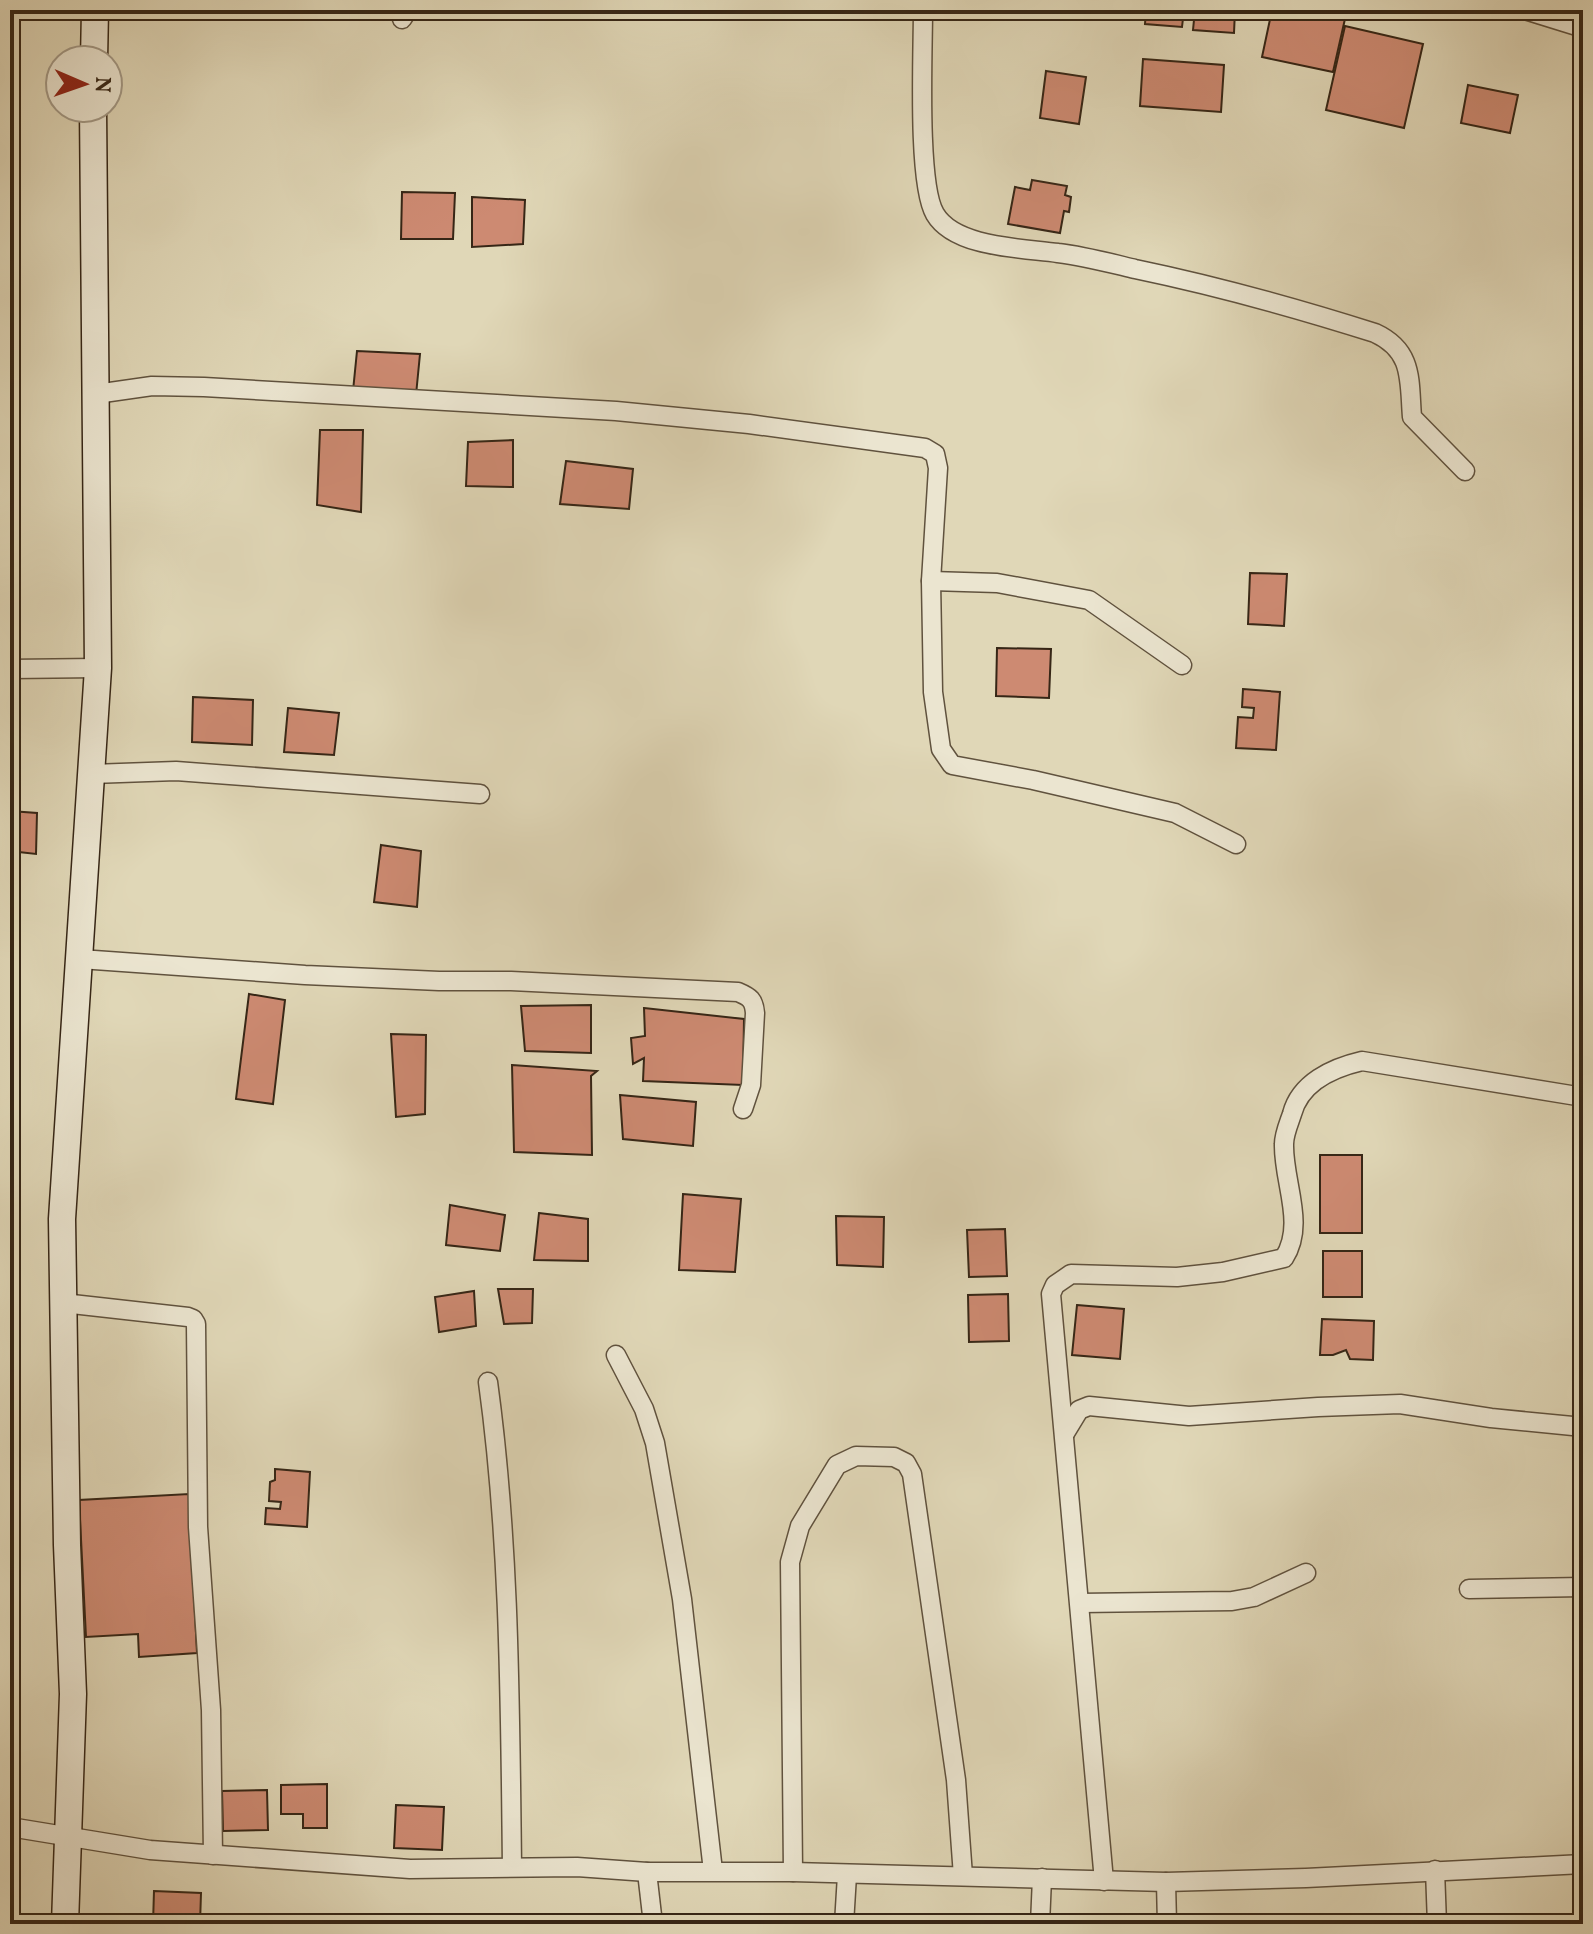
<svg xmlns="http://www.w3.org/2000/svg" width="1593" height="1934" viewBox="0 0 1593 1934" font-family="Vollkorn,serif">
<rect width="100%" height="100%" fill="#e0d7b7"/>
<filter id="stains"><feTurbulence type="fractalNoise" baseFrequency=".0025" numOctaves="4"/><feColorMatrix values="0 0 0 0 .2 0 0 0 0 .09 0 0 0 0 .02 0 0 0 .5 -.17"/></filter>
<radialGradient id="worn" r=".72"><stop offset=".6" stop-color="#630" stop-opacity="0"/><stop offset="1" stop-color="#630" stop-opacity=".3"/></radialGradient>
<g fill="#cd8a72" stroke="#362616" stroke-width="2">
<polygon points="1039,10 1085,10 1085,17 1039,16"/>
<polygon points="1146,10 1184,10 1182,27 1145,24"/>
<polygon points="1195,10 1235,10 1234,33 1193,30"/>
<polygon points="1272,10 1347,10 1333,72 1262,57"/>
<polygon points="1345,26 1423,44 1404,128 1326,110"/>
<polygon points="1143,59 1224,65 1221,112 1140,106"/>
<polygon points="1046,71 1086,77 1079,124 1040,118"/>
<polygon points="1468,85 1518,95 1510,133 1461,123"/>
<polygon points="1032,180 1067,186 1065,195 1071,197 1069,212 1064,211 1060,233 1008,224 1015,187 1030,190"/>
<polygon points="402,192 455,193 453,239 401,239"/>
<polygon points="472,197 525,200 523,244 472,247"/>
<polygon points="357,351 420,354 416,395 353,391"/>
<polygon points="320,430 363,430 361,512 317,505"/>
<polygon points="513,440 513,487 466,486 468,442"/>
<polygon points="566,461 633,469 629,509 560,504"/>
<polygon points="1250,573 1287,574 1284,626 1248,624"/>
<polygon points="997,648 1051,649 1049,698 996,696"/>
<polygon points="1243,689 1280,692 1276,750 1236,748 1238,717 1253,718 1254,708 1242,707"/>
<polygon points="193,697 253,700 252,745 192,742"/>
<polygon points="288,708 339,713 334,755 284,752"/>
<polygon points="10,811 37,813 36,854 10,851"/>
<polygon points="381,845 421,851 417,907 374,902"/>
<polygon points="249,994 285,1000 273,1104 236,1099"/>
<polygon points="591,1005 591,1053 525,1051 521,1006"/>
<polygon points="644,1008 744,1019 743,1085 643,1081 644,1058 633,1064 631,1038 645,1036"/>
<polygon points="391,1034 426,1035 425,1114 396,1117"/>
<polygon points="512,1065 597,1071 591,1076 592,1155 514,1152"/>
<polygon points="620,1095 696,1102 693,1146 623,1139"/>
<rect x="1320" y="1155" width="42" height="78"/>
<polygon points="683,1194 741,1199 735,1272 679,1270"/>
<polygon points="450,1205 505,1215 500,1251 446,1245"/>
<polygon points="539,1213 588,1219 588,1261 534,1260"/>
<polygon points="836,1216 884,1217 883,1267 837,1265"/>
<polygon points="1005,1229 1007,1276 969,1277 967,1230"/>
<rect x="1323" y="1251" width="39" height="46"/>
<polygon points="498,1289 533,1289 532,1323 504,1324"/>
<polygon points="474,1291 476,1326 439,1332 435,1297"/>
<polygon points="1008,1294 1009,1341 969,1342 968,1295"/>
<polygon points="1077,1305 1124,1309 1120,1359 1072,1355"/>
<polygon points="1322,1319 1374,1321 1373,1360 1350,1359 1346,1350 1333,1355 1320,1355"/>
<polygon points="275,1469 310,1472 307,1527 265,1524 266,1508 280,1509 281,1502 269,1501 270,1482 275,1480"/>
<polygon points="189,1494 197,1653 139,1657 138,1634 86,1637 79,1500"/>
<polygon points="327,1784 327,1828 303,1828 303,1814 281,1814 281,1785"/>
<polygon points="267,1790 268,1830 223,1831 222,1791"/>
<polygon points="396,1805 444,1807 442,1850 394,1848"/>
<polygon points="154,1891 201,1893 200,1924 153,1924"/>
</g>
<g fill="none" stroke-linecap="round" stroke-linejoin="round">
<defs>
<g id="street">
<path d="M923,10c0,42 -6,174 12,204 20,34 88,34 123,39 26,3 52,10 77,16 82,17 161,39 240,64 39,18 34,48 37,84l53,54"/>
<polyline points="1525,10 1583,28"/>
<polyline points="402,19 408,10"/>
<polyline points="96,394 152,386 204,387 616,411 749,424 925,448 935,454 938,468 931,581 933,692 941,749 952,765 1033,780 1175,813 1236,844"/>
<polyline points="931,581 997,583 1089,600 1182,665"/>
<polyline points="10,669 98,668"/>
<polyline points="92,774 176,771 480,794"/>
<path d="M80,959l225,16 134,6h72l227,11c12,5 16,8 17,21l-4,72 -8,24"/>
<polyline points="63,1303 188,1317 193,1319 196,1324 198,1527 211,1710 213,1855"/>
<polyline points="616,1355 644,1409 655,1443 682,1599 713,1871"/>
<path d="M488,1382c22,160 22,323 24,485"/>
<polyline points="1065,1433 1079,1410 1089,1406 1189,1416 1318,1407 1400,1404 1491,1418 1583,1427"/>
<polyline points="1469,1589 1583,1587"/>
<polyline points="1080,1603 1232,1601 1254,1597 1306,1573"/>
<polyline points="10,1827 150,1850 410,1869 577,1867 647,1872 793,1872 1166,1882 1306,1878 1583,1864"/>
<polyline points="1435,1870 1437,1924"/>
<polyline points="647,1872 653,1924"/>
<polyline points="793,1872 790,1562 800,1526 837,1465 856,1456 894,1457 906,1463 912,1474 956,1780 963,1876"/>
<path d="M1104,1881l-53,-587 4,-9 16,-11 106,3 46,-5 61,-14c22,-34 -1,-76 0,-114 0,-10 5,-21 8,-30 8,-31 40,-46 70,-53l221,36"/>
<polyline points="1166,1882 1167,1924"/>
<polyline points="844,1924 847,1875"/>
<polyline points="1040,1924 1042,1878"/>
</g>
<g id="secondary">
<polyline points="94,60 95,10"/>
<polyline points="65,1924 73,1694 67,1545 62,1219 98,668 93,108"/>
</g>
</defs>
<use href="#street" stroke="#60523e" stroke-width="21"/>
<use href="#secondary" stroke="#362616" stroke-width="29"/>
<use href="#street" stroke="#ebe5d0" stroke-width="18"/>
<use href="#secondary" stroke="#ebe5d0" stroke-width="26"/>
</g>
<rect width="1593" height="1934" fill="none" stroke="#e0d7b7" stroke-width="40"/>
<rect x="12" y="12" width="1569" height="1910" fill="none" stroke="#362616" stroke-width="4"/>
<rect x="20" y="20" width="1553" height="1894" fill="none" stroke="#362616" stroke-width="2"/>
<g transform="translate(84 84) rotate(92)"><circle r="38" fill="#ebe5d0" stroke="#a39986" stroke-width="2"/>
<path d="M0-6L14 30L0 20L-14 30Z" fill="#8f2418"/>
<text y="-12" font-size="22" font-weight="bold" text-anchor="middle" fill="#362616">N</text>
</g>
<rect width="100%" height="100%" filter="url(#stains)"/>
<rect width="100%" height="100%" fill="url(#worn)"/>
</svg>
